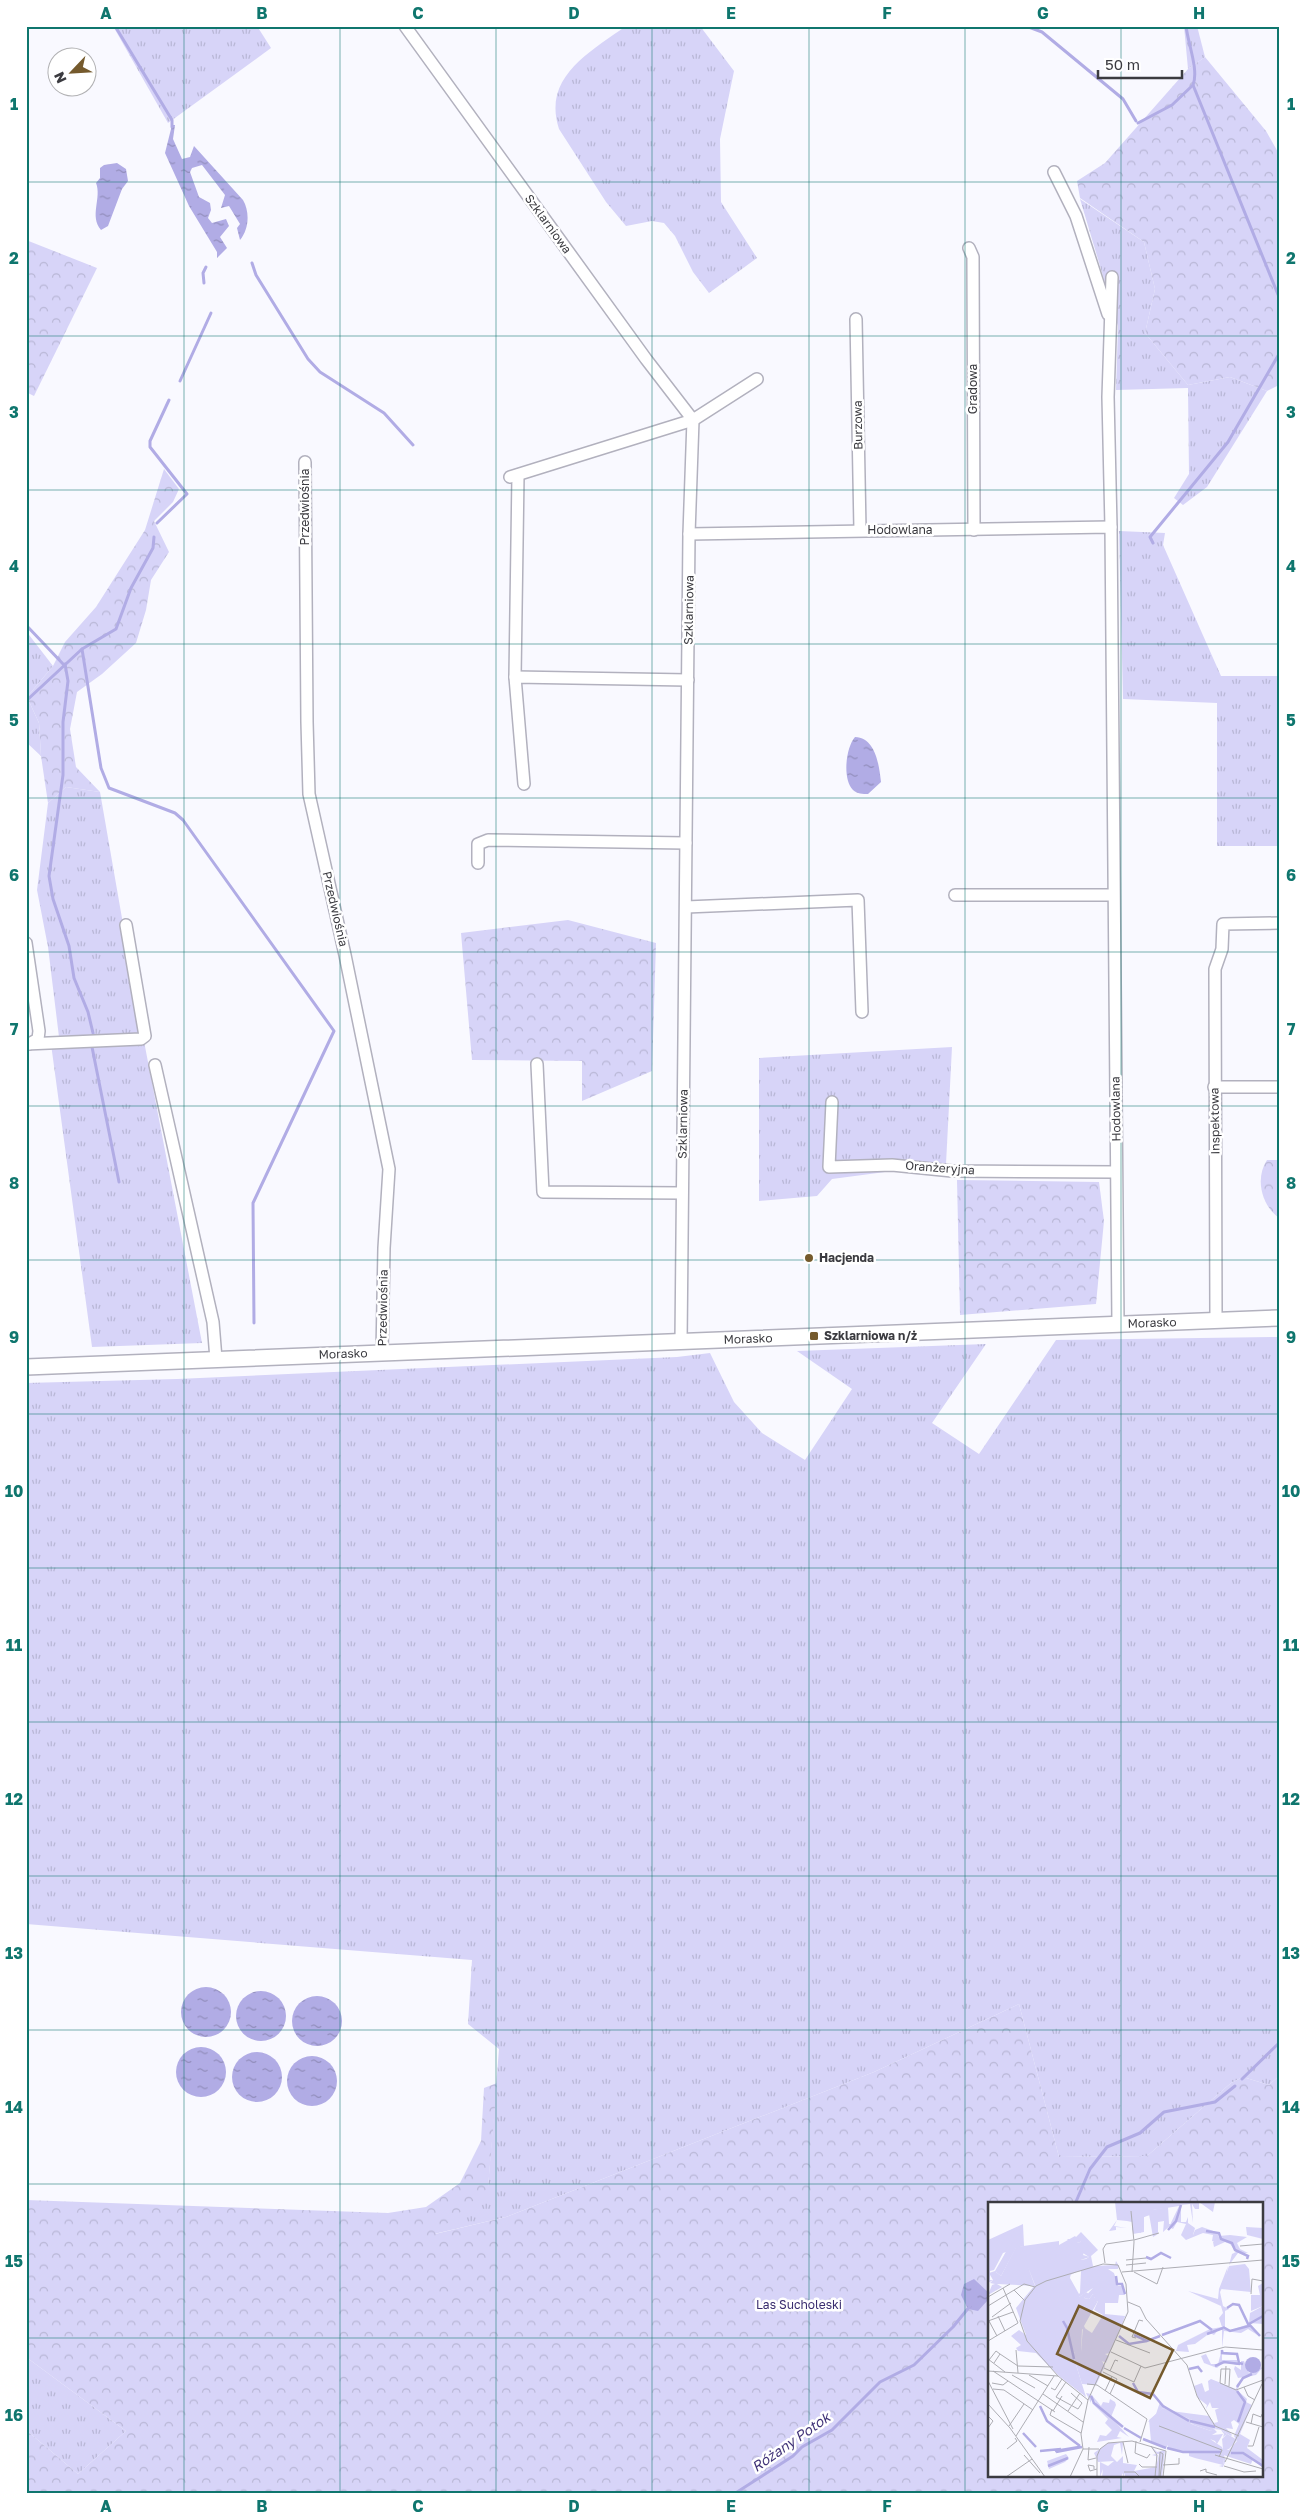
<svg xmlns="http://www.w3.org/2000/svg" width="1305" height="2520" viewBox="0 0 1305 2520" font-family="'Golos Text',sans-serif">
<defs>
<pattern id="grass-tufts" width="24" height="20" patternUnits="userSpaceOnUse" patternTransform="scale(1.25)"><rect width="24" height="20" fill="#d7d4f8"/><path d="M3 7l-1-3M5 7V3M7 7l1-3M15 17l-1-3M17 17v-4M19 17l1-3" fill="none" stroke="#b9b7d6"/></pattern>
<pattern id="forest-crowns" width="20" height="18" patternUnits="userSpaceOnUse" patternTransform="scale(1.25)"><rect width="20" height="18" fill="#d7d4f8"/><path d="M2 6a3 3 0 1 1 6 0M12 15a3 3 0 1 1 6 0" fill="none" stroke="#b9b7d6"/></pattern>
<pattern id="water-ripples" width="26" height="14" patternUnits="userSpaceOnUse" patternTransform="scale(1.25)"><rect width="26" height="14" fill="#b1ace5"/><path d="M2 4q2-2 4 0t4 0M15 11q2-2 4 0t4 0" fill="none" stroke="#918dbb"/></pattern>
</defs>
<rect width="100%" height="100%" fill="#f9f9ff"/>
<g fill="url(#grass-tufts)">
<polygon points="113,26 257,26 271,48 168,123"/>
<path d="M626,26h74l34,45 -14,68 1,63 36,56 -48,35 -16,-21 -18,-36 -11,-13 -12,-2 -26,5 -20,-24 -47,-73c-17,-52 31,-77 67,-103z"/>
<polygon points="1184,26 1197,26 1205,57 1188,69"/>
<polygon points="1080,199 1144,242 1155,289 1145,333 1188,385 1230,377 1267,391 1207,487 1183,505 1174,498 1189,474 1188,388 1116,390 1118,326"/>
<polygon points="1119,531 1165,533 1163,545 1221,676 1279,676 1279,846 1217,846 1217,703 1123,699"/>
<polygon points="26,631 53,666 27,697 39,723 41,756 26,742"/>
<polygon points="66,787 100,792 138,1010 202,1343 92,1347 51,1044 59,1037 48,947 37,890 48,803"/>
<polygon points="952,1047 946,1164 832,1179 817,1196 759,1201 759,1058"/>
<polygon points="1279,1337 1279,2076 1269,2085 1243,2077 1231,2083 1147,2156 1059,2157 1019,2004 874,2072 506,2217 434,2234 488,2187 499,2049 468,2024 472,1960 26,1924 26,1383 177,1379 677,1357 710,1353 734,1402 762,1433 805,1460 852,1389 797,1351 986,1344 932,1423 979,1454 1056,1340"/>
<polygon points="26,2357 126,2431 78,2474 26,2430"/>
</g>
<g fill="url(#forest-crowns)" fill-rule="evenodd">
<polygon points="1205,57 1266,131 1279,154 1279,385 1267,391 1230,377 1188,385 1145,333 1155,289 1144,242 1080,198 1077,181 1105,163 1188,69"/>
<polygon points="26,240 97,268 34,396 26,392"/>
<polygon points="164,469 179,489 173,502 154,521 169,552 151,580 146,610 136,643 102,674 77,692 70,729 76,767 100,792 66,787 48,803 41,756 39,723 27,697 53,666 65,642 96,607 145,530"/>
<polygon points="568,920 656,943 652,1071 582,1101 582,1061 472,1060 461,933"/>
<path d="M1267,1160h12v58c-18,-13 -24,-40 -12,-58z"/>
<polygon points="957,1180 1099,1182 1104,1221 1096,1304 960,1315"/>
<path d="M1019,2004l40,153 88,-1 84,-73 12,-6 26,8 10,-9v418h-1253v-64l52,44 48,-43 -100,-74v-157l362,13 38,-6 34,-24 21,-42 3,-53 13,-5 -9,105 -53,46 71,-17 368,-145zM989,2204h272v272h-272z"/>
</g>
<g fill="url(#water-ripples)">
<path d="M172,125h3l-2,14 9,20 8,-2 4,-11 49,54c7,12 6,29 -3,40l-3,-12 3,-4 -11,-18 -8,2 4,-13 -23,-30 -10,3 -2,4 9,25 11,6 1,7 -3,8 4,5 14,-4 3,7 -9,11 7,11 -10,10v-6l-28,-46 -24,-53z"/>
<path d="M117,163l9,6 2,12 -6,8 -14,37 -7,4c-12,-14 1,-32 -5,-47l4,-5v-10l4,-3z"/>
<path d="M855,737c21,1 24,28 26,45l-13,12c-5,0 -11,0 -15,-4 -11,-11 -7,-43 2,-53z"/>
<circle cx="206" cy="2012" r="25"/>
<circle cx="261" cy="2016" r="25"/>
<circle cx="317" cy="2021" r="25"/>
<circle cx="201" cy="2072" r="25"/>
<circle cx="257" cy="2077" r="25"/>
<circle cx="312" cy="2081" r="25"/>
<polygon points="974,2279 989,2293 987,2301 978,2311 968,2309 961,2295 964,2284"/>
</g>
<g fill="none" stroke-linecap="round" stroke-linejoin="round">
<g stroke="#b1ace5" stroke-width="3">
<polyline points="115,26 172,120 172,127"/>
<polyline points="1026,26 1042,32 1123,99 1136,121"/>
<path d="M1186,26c2,18 13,44 7,59l86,212"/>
<polyline points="1138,123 1172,105 1193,85"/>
<polyline points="252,263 256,275 308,359 320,372 384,413 413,445"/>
<polyline points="204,283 203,273 206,267"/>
<polyline points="180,381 211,313"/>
<polyline points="157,523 187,494 150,447 150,441 169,400"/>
<polyline points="1153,543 1150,537 1228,442 1279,354"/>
<polyline points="26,625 64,665"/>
<polyline points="82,649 101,768 109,788 175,813 183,820 334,1031 253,1203 254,1323"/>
<polyline points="65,664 68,681 63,722 63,775 49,876 53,899 69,946 74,978 88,1012 93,1033"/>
<polyline points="26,701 82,649 116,629 131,588 153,548 154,537"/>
<polyline points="92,1047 119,1182"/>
<polyline points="1242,2079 1279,2043"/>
<polyline points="1075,2204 1090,2169 1107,2147 1140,2133 1164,2112 1215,2102 1235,2086"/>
<polyline points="734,2494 793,2456 802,2447 832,2430 880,2382 914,2365 953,2327 970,2306"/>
</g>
<defs>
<g id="minor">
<polyline points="405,26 646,359 693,420 689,534 681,1342"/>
<polyline points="1054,172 1076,216 1108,314"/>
<polyline points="969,248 973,257 974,530"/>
<polyline points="856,319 860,530"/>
<polyline points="305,462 307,722 309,794 345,955 389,1169 384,1248 382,1353"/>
<polyline points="510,477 693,420 757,379"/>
<polyline points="1111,527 1108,397 1112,277"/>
<polyline points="689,534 1111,527 1118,1324"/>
<polyline points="515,677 518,475"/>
<polyline points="524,784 515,677 688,680"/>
<polyline points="478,863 478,844 488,840 686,843"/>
<polyline points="955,895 1113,895"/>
<polyline points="686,907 858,900 862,1012"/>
<polyline points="26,943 39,1031 38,1039 29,1044"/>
<polyline points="26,1044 141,1039 145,1036 126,925"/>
<polyline points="537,1064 543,1192 682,1193"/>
<polyline points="155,1065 213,1322 216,1359"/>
<polyline points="1214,1087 1279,1087"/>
<polyline points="832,1102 829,1167 892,1165 952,1171 1116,1172"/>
<polyline points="1216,1320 1215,969 1222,949 1223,924 1279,923"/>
</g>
<polyline id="tertiary" points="26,1367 1279,1318"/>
</defs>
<use href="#minor" stroke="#b2b1be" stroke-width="14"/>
<use href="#tertiary" stroke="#b2b1be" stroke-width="18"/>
<use href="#minor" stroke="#fff" stroke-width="11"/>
<use href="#tertiary" stroke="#fff" stroke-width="15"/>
</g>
<path fill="none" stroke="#0f766e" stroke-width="1" stroke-opacity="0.55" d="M184,26v2468M340,26v2468M496,26v2468M652,26v2468M809,26v2468M965,26v2468M1121,26v2178M26,182h1253M26,336h1253M26,490h1253M26,644h1253M26,798h1253M26,952h1253M26,1106h1253M26,1260h1253M26,1414h1253M26,1568h1253M26,1722h1253M26,1876h1253M26,2030h1253M26,2184h1253M26,2338h963M1261,2338h18M1121,2476v18"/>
<g fill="#755a2d" stroke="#fff" stroke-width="2">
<circle cx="809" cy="1258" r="5"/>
<rect x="809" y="1331" width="10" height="10" rx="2.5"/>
</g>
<g text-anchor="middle" stroke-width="5" stroke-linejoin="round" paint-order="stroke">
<g font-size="12" fill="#3b3b40" stroke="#fff">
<text transform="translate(548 224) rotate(54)" y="4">Szklarniowa</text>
<text transform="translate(973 389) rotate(-90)" y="4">Gradowa</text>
<text transform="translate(858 425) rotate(-91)" y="4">Burzowa</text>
<text transform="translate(305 507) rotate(-90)" y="4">Przedwiośnia</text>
<text x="900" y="534">Hodowlana</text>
<text transform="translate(689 610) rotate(-89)" y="4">Szklarniowa</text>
<text transform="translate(335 909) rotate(77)" y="4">Przedwiośnia</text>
<text transform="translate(1116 1109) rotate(-91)" y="4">Hodowlana</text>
<text transform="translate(1215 1121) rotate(-91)" y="4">Inspektowa</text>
<text transform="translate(683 1124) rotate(-89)" y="4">Szklarniowa</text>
<text transform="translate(940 1168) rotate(4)" y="4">Oranżeryjna</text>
<text transform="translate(383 1308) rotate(-89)" y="4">Przedwiośnia</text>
<text transform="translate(1152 1323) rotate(-2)" y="4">Morasko</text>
<text transform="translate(748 1339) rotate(-2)" y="4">Morasko</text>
<text transform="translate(343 1354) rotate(-2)" y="4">Morasko</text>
</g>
<g font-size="12" font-weight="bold" fill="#3b3b40" stroke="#fff" text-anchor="start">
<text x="819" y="1262">Hacjenda</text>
<text x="824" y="1340">Szklarniowa n/ż</text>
</g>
<g font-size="12" fill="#392c6f" stroke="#fff">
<text x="799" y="2309">Las Sucholeski</text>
</g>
<g font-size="14" font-style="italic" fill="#413478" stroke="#fff">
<text transform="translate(791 2442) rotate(-35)" y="5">Różany Potok</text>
</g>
</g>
<g transform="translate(988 2202)">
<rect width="275" height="275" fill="#f9f9ff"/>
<path d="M127,0l38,11 -1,-3 16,-3 1,17h3l-9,8 1,-11 -6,1v12l-5,3 -4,-23 -5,3v15l-11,2 -2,-24zM35,22l1,22 -8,2 -15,28 -5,-4 10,-20 -3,1 -9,17 -4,1v9h3l-5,3v-43zM214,25l17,6 -2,9 -5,-1 1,-6 -10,-2 -17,7 -5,-5h12l2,-5zM258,25l17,1v11l-16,-4zM93,30l17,18 -7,6 2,10 22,-1 1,-4 3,5 -1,3h-10l6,4 4,13h5l2,9h-6l-1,8h-13v11l20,2 2,-4 -17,41 -5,1 4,2 -3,7 -4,-2 3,5 -9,19 -14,-1 -9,-29 2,-3h6l2,-25 9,6 11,-18 -9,-5 4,-9 -6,3 3,2 -14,6 14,-15 -2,-3 -4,5 -5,-1 9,-10 -14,9 -2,18 -18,9 -16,-19 -8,-20v-39l31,-1 18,12 -4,3 6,-1 3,-2 -21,-14 -10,1 23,-2 -5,-3 -8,1 -1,-1h7zM93,69l-1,22 -1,1 -9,-16 1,-5zM257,62l4,5 2,23 -30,-3 8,-23zM275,81v23l-12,5v-16h9l-2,-9zM98,191l5,1 10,12 2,-4 6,1 1,-4 5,3 1,3 -5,12 18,20 -9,-6 -3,6 5,1 -25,4 3,-7 6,1 6,-6 -7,-7 3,-4 -16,-16 2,-1 3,4 -2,-5 -4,-2v4zM175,206l41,17 -14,-2 4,2 17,6 1,-3 9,2 16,10 -8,9h-6l-1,-10 5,-5 -4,3 1,-3 -3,-4 -7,-1 3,3 -5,3 11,-1 -6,10 -2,-3 -5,-2 12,8 3,12v3l-2,5 -4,-1 4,-1 1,-6 -29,-1 -6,-2v-4l-21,-4v-3l-2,3 -15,-7 -2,-21zM135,240l-1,13 -2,-12 -6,2 -3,11 6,6 6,-6v7l14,2 -3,6 22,-4v-11l-4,-1 4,-1 1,1v8l2,-9h-2l-5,-6v-1l5,5 8,-2 -3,27h-37v-4l-2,4v-4l-2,4h-19l1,-8 -3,8v-15l8,4 6,-5 -16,1 -4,-9 14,-10z" fill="#d7d4f8" fill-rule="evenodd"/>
<path d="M127,0h100l-2,10 -14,-10v7h-4l-3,-5 1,19 -3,-19 -9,1v17h5l2,-5v6l7,5 -2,7 -7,1 -5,-1 5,-11 -9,-2 -4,7 -4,-2 10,-21 -26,4v4l-9,3 -3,16 -9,-3v-8l-5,-1 -10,-1 -3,6 13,2 -11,-1v3l-7,1 8,-11zM242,33l17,2 -10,6 3,6 8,4h-10l-9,12 3,-11 4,-2 -6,-8 -5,-2 -11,5 -1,-5 6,-6zM87,34l6,6h-4l8,8 -2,5 7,2 -16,5 2,6 5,2 -13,6 11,21 7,-5 3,2 -5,4 5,1 4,-5 3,1 -4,8 6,-2 -14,25 3,6 -5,-3 -1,24 -6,-1 -2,3 13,42 -27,-21 -23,-23 -18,-2 -2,-3 5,-3 -10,-9 8,-6 7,5 -10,-27 19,-23 -7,-18 7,19 -38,-2 5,3 -14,8 4,-10 3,-1 -5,-1 3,-3 -4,-7 6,-2 12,-21 3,2 -8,18 -6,2 5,4 15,-29 43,-6v4zM240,64l-3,16 -5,10 3,14 6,3 -4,2v16l6,3 18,-6 10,12 -11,-7 -7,4 -17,-2 -2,17v-18l-3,-1 -5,6 -4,-2 -15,11 -8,1 2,7 -13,-1 2,-6 32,-16 12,-2 -3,-9 4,-5 -2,-7 -33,-15 30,8 1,-10zM275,104v18l-14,-1 1,-10zM234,147l2,3 13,3 -15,-1v6h15l1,5 -14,-3 -7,6 -13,-5 -3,-7 5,-2 5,10h7zM223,177l25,10 1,-5 4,-2 -4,8 10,9 -1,3 6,3 -12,29 10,6 -3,8 16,12v8l-10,-9 -2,5 -37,-12 10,-4 5,2 8,-9 -3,-5 5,-12 -5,-4 -3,2 2,7 -7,-1 6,7 -1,1 -10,-6 -8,-2 -2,3 -17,-6 -4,-3 14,3 -41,-17 -11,13 -4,1 8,-8 4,-12 11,9 38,5 5,7 4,-1 -3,-12 4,-2h-7l-2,-6 -4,7 1,-4 -9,-7 -4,-12 8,-3 3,9 4,-2 -1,-9zM78,252l3,4 -4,4 -16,7 -2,-8zM225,252l11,5 -1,6 -28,-7 21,-1z" fill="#d7d4f8"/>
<path d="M253,159h3l5,12 14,-6 -7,8 -18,3 -4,-9 1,-3 6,4z" fill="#d7d4f8"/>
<path d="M257 163a8 8 0 1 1 16 0a8 8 0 1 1-16 0Z" fill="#b1ace5"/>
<path fill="none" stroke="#b1ace5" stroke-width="2.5" d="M180,28l8,-9 5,-16M218,29l13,2 2,6 11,4 3,7 13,6 -1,3M158,55l5,2 10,-6 10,5M128,74l1,8h5l3,10M75,119l4,7 7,31M235,125l7,4 19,-5 -10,-21 -6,-1 -6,4M219,132l16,-6M146,133l13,6 13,-5M174,133l38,-14 12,9M131,134l10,8 18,-3M272,134l-11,-12 14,-8M234,148v3l15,1 2,9 4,1M227,164l9,-4 16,2M201,167l9,-2 4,5M145,181l5,9 15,2M249,185l6,-9 9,-4M249,189l8,11 -7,20M165,192l10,12 26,15M103,194l3,7 29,24M52,204l7,15 33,25M202,219l25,6M136,226l17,10M35,231l13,14M155,237l23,9M179,246l16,4h38M52,249l21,-2M67,249l24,-4M68,250l26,-5M243,251h12l20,13M60,264l20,-8"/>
<path fill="none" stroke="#adadb3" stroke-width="1" d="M143,9l3,31 -2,30M146,38l25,-7M252,44l23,-2M138,58l20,-2M117,61l-2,-14 3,-5 27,-4M138,63l20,-2M134,70l141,-12M146,70l23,12 6,-17M15,86l15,35M26,88l11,11M263,92l1,-15 11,2M0,95l22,-13M140,100l12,5 6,12 41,46 10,31 18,30 24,10M0,104l36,-22 11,3M10,114l7,15M4,115l19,-14M0,119l25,-9M1,119l8,15M148,136l-4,-1 7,-17 4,1M128,138l34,13M0,139l30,-18M28,148l2,23M123,150l34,16 80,-21 38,3M0,157l17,13M1,158l7,-9 4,3M6,161l6,-9 18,12 35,1M116,166l30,14 7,-16M0,169l70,5 30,24M5,169l62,41M122,169l5,-11 3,1M115,170l14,7 -7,15M24,173l23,13M41,173l19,11M70,174l-31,-35 -7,-20 5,-21 11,-14 10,-5 57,-17 15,1 8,19 2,28 -40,88 -7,34 2,15M0,179l25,48M78,180l-10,15 22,12 4,-6 -11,-10M4,181l11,2 5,-4M99,182l10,1 50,34 -7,23M237,182l1,-18M241,184l1,-17h-9l-1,14 16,7 27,-10M256,185l4,9 7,4M63,186l4,2 7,-11M5,187l11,1 29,20M117,189l7,-15M55,192l40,28M0,202l22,24 35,49M64,207l-2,6 31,18M65,209l9,-15M80,209l12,-18M0,214l5,5 -5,7M258,220l17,5M263,222l2,-10 8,3 1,-3M21,224l15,-22M171,224l63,24 -3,7M28,234l38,-60M148,239l-1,12 12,5 3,-4M135,240l5,21M163,244l6,9 -2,22M260,244h5l6,-19M101,245l-1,13 8,-2M19,247l10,-8 -2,-3M95,247h16M36,253l16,18M227,253l48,14M237,260l37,-78M151,262l3,3h15M175,263l16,-1v-6M236,264l20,6 12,-1M106,267v-3l-6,-1 2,6 7,-2M212,269l6,-2v3l11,3M136,270h11l5,5M18,275l26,-18M82,275l13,-28M109,275v-21l3,-7 8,-6 24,-2 34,10 -3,26M171,275l1,-25 3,2 -3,23M202,275h16"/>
<path fill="#755a2d" fill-opacity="0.15" stroke="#755a2d" stroke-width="2.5" d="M91,104l94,44 -23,48 -93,-44z"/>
<rect width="275" height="275" fill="none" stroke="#3b3b40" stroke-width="2.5"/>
</g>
<rect width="1305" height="2520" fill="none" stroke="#ffffff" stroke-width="55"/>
<g transform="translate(72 72) rotate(245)"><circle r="24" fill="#ffffff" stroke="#b1b1b3"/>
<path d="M0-4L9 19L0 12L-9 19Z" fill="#755a2d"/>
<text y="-8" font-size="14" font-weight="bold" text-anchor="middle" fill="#3b3b40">N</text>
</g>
<path d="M1098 70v8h84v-8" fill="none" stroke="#3b3b40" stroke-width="2.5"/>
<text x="1105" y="70" font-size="15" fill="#3b3b40" stroke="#ffffff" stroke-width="4" paint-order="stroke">50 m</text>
<rect x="28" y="28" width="1250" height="2464" fill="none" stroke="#0f766e" stroke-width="2"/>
<g font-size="16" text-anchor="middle" font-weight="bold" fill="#0f766e">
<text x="106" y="19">A</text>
<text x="262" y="19">B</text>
<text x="418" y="19">C</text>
<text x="574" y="19">D</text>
<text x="731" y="19">E</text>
<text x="887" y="19">F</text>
<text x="1043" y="19">G</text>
<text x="1199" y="19">H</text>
<text x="14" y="110">1</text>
<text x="1291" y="110">1</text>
<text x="14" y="264">2</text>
<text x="1291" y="264">2</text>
<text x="14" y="418">3</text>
<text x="1291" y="418">3</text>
<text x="14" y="572">4</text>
<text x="1291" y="572">4</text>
<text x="14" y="726">5</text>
<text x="1291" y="726">5</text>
<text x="14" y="881">6</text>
<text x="1291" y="881">6</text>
<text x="14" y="1035">7</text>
<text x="1291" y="1035">7</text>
<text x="14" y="1189">8</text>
<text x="1291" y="1189">8</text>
<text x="14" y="1343">9</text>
<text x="1291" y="1343">9</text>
<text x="14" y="1497">10</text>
<text x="1291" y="1497">10</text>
<text x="14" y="1651">11</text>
<text x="1291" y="1651">11</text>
<text x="14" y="1805">12</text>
<text x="1291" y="1805">12</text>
<text x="14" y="1959">13</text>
<text x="1291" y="1959">13</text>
<text x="14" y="2113">14</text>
<text x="1291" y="2113">14</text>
<text x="14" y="2267">15</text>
<text x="1291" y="2267">15</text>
<text x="14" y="2421">16</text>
<text x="1291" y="2421">16</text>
<text x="106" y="2512">A</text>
<text x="262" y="2512">B</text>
<text x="418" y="2512">C</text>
<text x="574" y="2512">D</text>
<text x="731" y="2512">E</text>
<text x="887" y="2512">F</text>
<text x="1043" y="2512">G</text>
<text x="1199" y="2512">H</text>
</g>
</svg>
